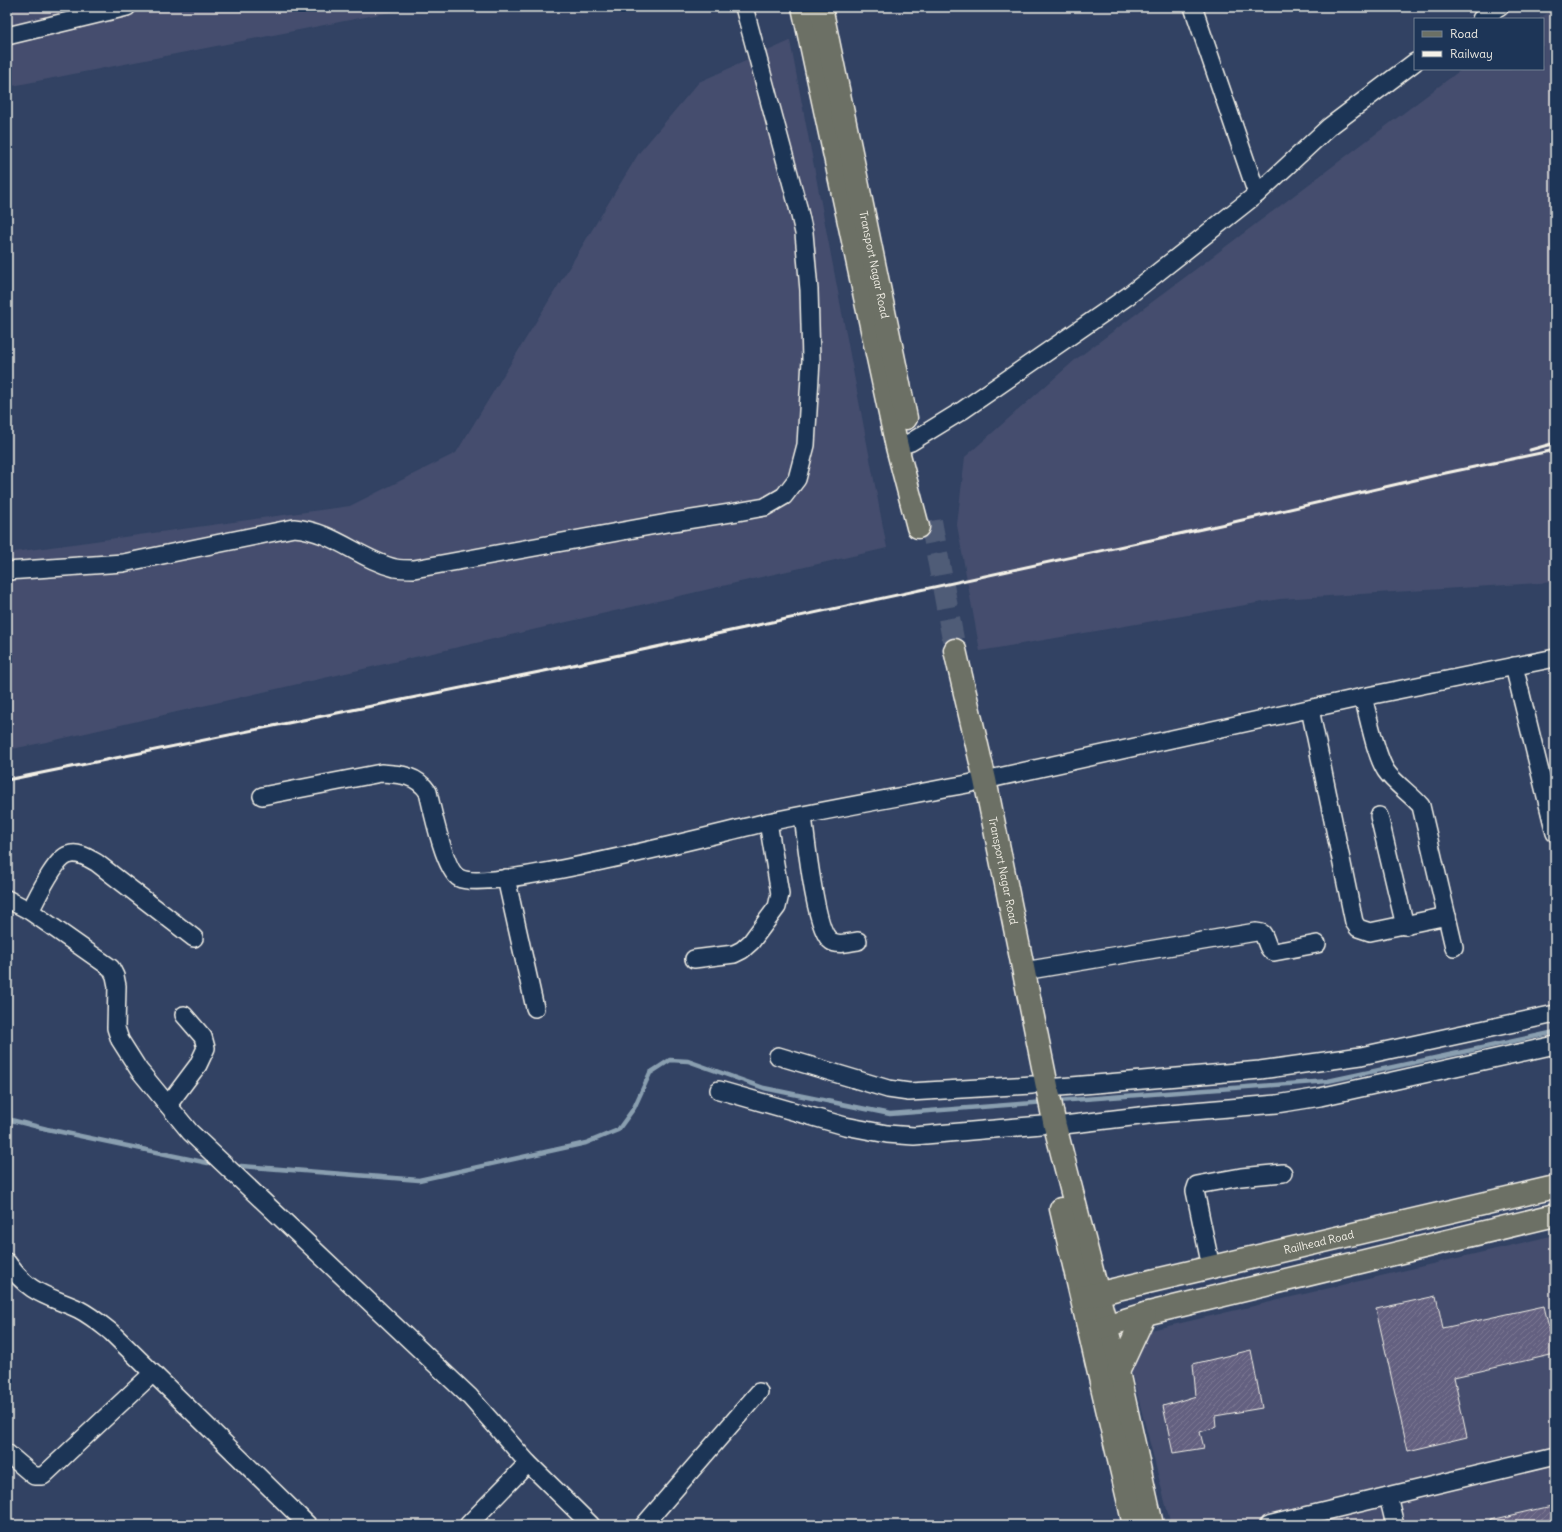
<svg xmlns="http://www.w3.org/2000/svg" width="1562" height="1532" viewBox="0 0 1562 1532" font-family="Delius,sans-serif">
<defs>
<pattern id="building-hatch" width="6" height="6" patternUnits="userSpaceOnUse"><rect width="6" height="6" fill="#646180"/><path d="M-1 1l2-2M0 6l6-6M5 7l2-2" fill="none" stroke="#7b7892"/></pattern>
</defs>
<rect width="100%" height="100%" fill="#324263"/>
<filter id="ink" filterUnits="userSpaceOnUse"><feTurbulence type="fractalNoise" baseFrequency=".025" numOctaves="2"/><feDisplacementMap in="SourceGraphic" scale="8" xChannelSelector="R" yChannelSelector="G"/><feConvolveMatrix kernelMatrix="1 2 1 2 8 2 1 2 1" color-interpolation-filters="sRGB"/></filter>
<g filter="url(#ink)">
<g fill="#454e6e">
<polygon points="7,7 416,7 7,87"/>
<polygon points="1555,9 1555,582 1280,599 980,651 957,525 965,457 1075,360 1462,69 1543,69 1543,19 1538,19"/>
<polygon points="790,41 887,548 51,741 7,750 7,553 350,506 456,453 639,153 699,82"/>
<polygon points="1555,1235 1555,1525 1171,1525 1130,1366 1147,1331"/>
</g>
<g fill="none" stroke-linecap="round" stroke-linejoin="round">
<g stroke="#8a9fb0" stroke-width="4.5">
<polyline points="1057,1101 1328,1081 1555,1032"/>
<polyline points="7,1119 47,1129 208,1163"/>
<polyline points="241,1166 419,1180 586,1143 618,1130 634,1108 650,1073 670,1060 688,1061 764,1088 890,1114 1045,1102"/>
</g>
</g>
<g fill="url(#building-hatch)" stroke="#f4f1e8">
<polygon points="1436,1296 1443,1328 1544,1306 1555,1354 1454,1377 1467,1437 1408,1451 1376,1309"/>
<polygon points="1251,1350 1262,1408 1215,1416 1216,1427 1200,1432 1204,1448 1173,1453 1163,1406 1196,1396 1193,1364"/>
<polygon points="1555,1505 1555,1525 1491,1525 1490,1520"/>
</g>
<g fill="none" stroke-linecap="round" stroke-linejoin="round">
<polyline stroke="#4f5c77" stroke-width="22" stroke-dasharray="22 11" stroke-linecap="butt" points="931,521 955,650"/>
<defs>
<g id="minor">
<polyline points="1193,7 1257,194"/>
<polyline points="1481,19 1500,7"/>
<polyline points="7,36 127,7"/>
<polyline points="897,447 911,442 963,410 1128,296 1257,194 1329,127 1415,62"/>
<path d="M7,571l116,-8 171,-35c39,3 65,31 101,40 6,1 13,1 19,1l253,-46 70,-11 28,-5 19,-11 13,-17 9,-34 5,-85 -2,-70 -5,-57 -6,-26 -54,-200"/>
<polyline points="1514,666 1555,833"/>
<path d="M1363,697c6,21 12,57 23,74 8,12 25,23 35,35l33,141"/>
<polyline points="1310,709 1354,922 1358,928 1370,932 1447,916"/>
<polyline points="985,780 1363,697 1555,658"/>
<path d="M262,796l119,-23c19,1 36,2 47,19 4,17 17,79 31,86 29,16 263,-46 309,-56 68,-14 136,-26 204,-39"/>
<path d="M803,816c3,22 12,115 28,125 7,5 19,1 27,0"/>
<polyline points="1379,816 1405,926"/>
<polyline points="506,878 535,1008"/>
<polyline points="7,899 30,911 111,968 115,976 117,986 116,1028 120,1040 139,1070 190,1132 470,1397 528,1463 591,1525"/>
<path d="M30,911c7,-13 25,-52 38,-56 10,-4 20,3 29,8l97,75"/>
<polyline points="694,959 734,954 742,950 751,942 777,907 780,894 768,822"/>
<path d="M1024,971l232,-39 6,1c5,6 4,16 12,19l43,-8"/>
<polyline points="778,1056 888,1089 909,1092 1032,1085"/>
<polyline points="1048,1088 1260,1070 1361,1056 1555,1014"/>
<polyline points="719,1090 845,1126 887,1134 914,1136 1041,1125"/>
<polyline points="168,1105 198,1065 206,1048 203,1037 184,1015"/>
<polyline points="1055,1126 1157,1114 1277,1104 1320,1097 1555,1045"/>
<path d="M7,1262c22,32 39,33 71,47 12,6 23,15 33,23l197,193"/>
<polyline points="1211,1267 1195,1191 1197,1185 1241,1177 1283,1173"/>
<polyline points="7,1453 34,1476 43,1476 153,1373"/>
<polyline points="1388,1496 1555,1456"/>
<polyline points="468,1525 528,1463"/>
<polyline points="644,1525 759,1392"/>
<polyline points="1268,1525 1388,1496 1395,1525"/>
</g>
<g id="major">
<polyline points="803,7 897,447 918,527"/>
<path id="s1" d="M821,7l85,411"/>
<path id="s2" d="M955,650l30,130 70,346 63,246 34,153"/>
<polyline points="1061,1209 1134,1525"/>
<path id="s3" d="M1083,1297l472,-110"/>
<polyline points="1092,1330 1145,1314 1555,1215"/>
<polyline points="1118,1372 1145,1314"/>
</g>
</defs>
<use href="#minor" stroke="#f4f1e8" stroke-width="20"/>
<use href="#major" stroke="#f4f1e8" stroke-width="25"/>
<use href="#minor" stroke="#1d3557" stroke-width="17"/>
<use href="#major" stroke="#6c7065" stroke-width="22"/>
<g stroke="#f4f1e8" stroke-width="3">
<polyline points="1530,450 1555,443"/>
<polyline points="7,780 559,668 1225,524 1441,474 1555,450"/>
</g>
</g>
</g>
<g text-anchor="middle" stroke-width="4" stroke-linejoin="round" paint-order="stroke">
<g font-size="11" fill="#f4f1e8" stroke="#1d3557">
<text dy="4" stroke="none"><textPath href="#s1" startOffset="263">Transport Nagar Road</textPath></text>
<text dy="4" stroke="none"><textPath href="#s2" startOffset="226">Transport Nagar Road</textPath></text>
<text dy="4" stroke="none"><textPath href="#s3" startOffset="242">Railhead Road</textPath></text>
</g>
</g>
<rect width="1562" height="1532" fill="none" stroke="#1d3557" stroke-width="24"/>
<rect x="12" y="12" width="1538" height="1508" fill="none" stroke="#f4f1e8" stroke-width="1.5" filter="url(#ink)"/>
<rect x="1414" y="18" width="130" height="52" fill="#1d3557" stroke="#738091"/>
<rect x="1422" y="31" width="20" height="6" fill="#6c7065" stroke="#738091"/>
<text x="1450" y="38" font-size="12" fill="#f4f1e8">Road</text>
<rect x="1422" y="51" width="20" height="6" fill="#f4f1e8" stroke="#738091"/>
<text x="1450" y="58" font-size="12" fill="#f4f1e8">Railway</text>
</svg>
